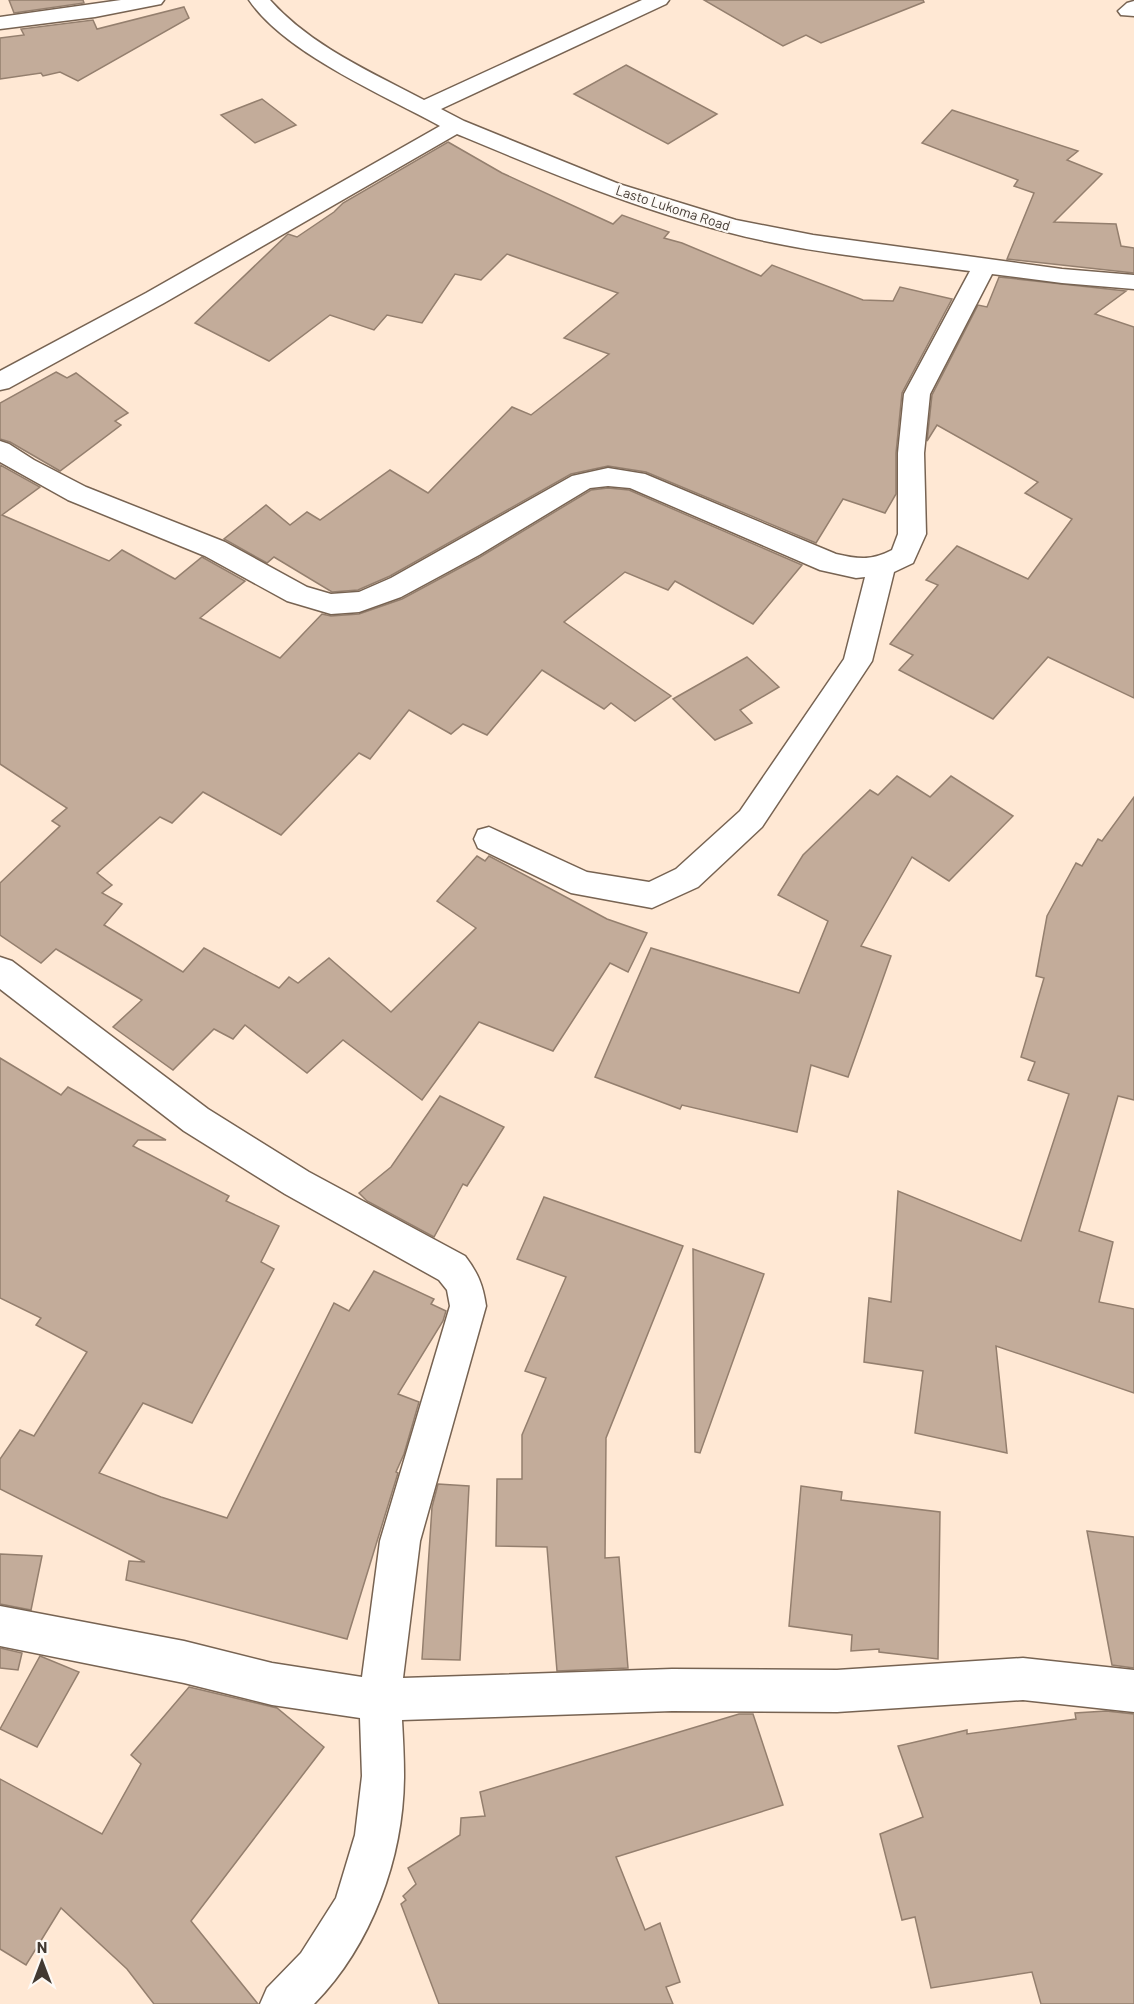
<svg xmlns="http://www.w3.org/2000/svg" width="1134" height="2004" viewBox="0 0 1134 2004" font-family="Barlow,sans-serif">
<rect width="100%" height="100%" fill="#ffe8d4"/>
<g fill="#c3ac9a" stroke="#947f6e" stroke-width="1.5">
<polygon points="9,0 83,0 84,3 14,13"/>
<polygon points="704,0 923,0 924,2 821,43 806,35 783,46"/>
<polygon points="184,7 189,18 78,81 60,72 43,76 41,73 0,79 0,38 24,35 21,29 93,20 97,29"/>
<polygon points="626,65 717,114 668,144 574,94"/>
<polygon points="262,99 296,125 255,143 221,115"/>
<polygon points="952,110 1078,151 1067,160 1102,174 1054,222 1116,224 1121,246 1134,248 1134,273 1007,259 1034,193 1014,186 1018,180 922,143"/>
<polygon points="448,142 502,173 613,224 622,215 669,232 664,238 682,243 761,276 772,265 863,300 893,301 900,287 952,299 902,393 896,453 896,494 885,513 843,499 816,543 646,472 608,466 571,474 390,576 358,590 332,592 274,557 267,563 224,539 266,505 290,525 307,512 320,520 390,470 428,493 512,407 531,415 609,354 564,338 618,293 507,254 481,280 455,274 422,323 387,315 374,330 330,315 269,361 195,323 288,234 297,237 334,212 343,203"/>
<polygon points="999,277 1126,291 1095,314 1134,327 1134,698 1048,657 993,719 899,670 913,655 890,644 938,585 926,580 957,546 1028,579 1072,519 1025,493 1038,482 937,425 927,441 932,395 978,305 987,307"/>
<polygon points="56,372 67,378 76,373 128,413 115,421 121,425 60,471 10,442 0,439 0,403"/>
<polygon points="0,465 40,487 2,515 109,561 122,550 175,579 202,557 245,581 200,618 280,658 322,614 331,616 359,614 402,599 480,557 591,490 608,488 629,490 802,565 753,624 675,581 668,590 625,572 564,622 671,696 635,721 611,703 604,709 542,670 487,735 463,724 451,734 409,710 370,759 359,753 281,835 203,792 172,823 160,817 97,873 112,885 102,893 122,904 104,925 183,972 204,948 279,988 289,977 298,983 329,958 391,1012 476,928 437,901 477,856 485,861 489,856 607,919 647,933 628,972 610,963 553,1051 479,1022 422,1100 343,1040 307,1073 245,1025 233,1039 214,1029 173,1070 113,1027 142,1000 56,949 41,963 0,935 0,883 60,826 52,821 67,808 0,764"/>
<polygon points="747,657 779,687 740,710 752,723 715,740 673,699"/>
<polygon points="897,776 930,797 951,776 1013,816 949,881 912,857 861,946 891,956 848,1077 811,1065 797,1132 682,1105 680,1109 595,1077 651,948 799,993 828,921 778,895 803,855 870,790 878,795"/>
<polygon points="1134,797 1134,1100 1118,1096 1079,1231 1113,1242 1099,1302 1134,1309 1134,1393 996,1346 1007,1453 915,1433 923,1371 864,1362 869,1298 891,1302 898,1191 1021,1241 1069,1094 1028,1080 1035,1062 1021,1057 1044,978 1036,976 1047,916 1076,863 1082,866 1098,839 1102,841"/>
<polygon points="0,1058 61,1095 68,1087 166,1140 138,1140 133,1146 229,1196 226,1201 279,1226 261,1262 274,1269 192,1423 143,1403 99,1473 161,1497 227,1518 334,1303 349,1311 374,1271 434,1299 431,1304 446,1311 443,1321 398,1394 419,1402 404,1454 396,1472 398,1473 347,1639 126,1580 129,1561 145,1562 0,1489 0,1459 20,1430 34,1436 87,1352 36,1325 41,1318 0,1298"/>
<polygon points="440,1096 504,1127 467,1186 463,1184 434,1237 367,1201 359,1193 391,1167"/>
<polygon points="544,1197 683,1246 606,1438 605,1558 619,1557 628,1668 557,1671 547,1547 496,1546 497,1479 522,1479 522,1435 546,1378 525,1371 566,1277 517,1259"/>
<polygon points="693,1249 764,1274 700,1453 695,1452"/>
<polygon points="438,1484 469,1486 460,1660 422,1659 432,1507"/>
<polygon points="801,1486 842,1492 841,1500 940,1512 938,1659 879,1652 879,1649 851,1651 852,1635 789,1626"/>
<polygon points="1087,1531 1134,1537 1134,1668 1112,1665"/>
<polygon points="0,1554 42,1556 31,1610 0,1604"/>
<polygon points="0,1648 22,1653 18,1670 0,1668"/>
<polygon points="40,1656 79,1672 37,1747 0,1729"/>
<polygon points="189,1687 277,1708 324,1747 191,1921 258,2004 154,2004 127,1969 61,1908 26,1965 0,1949 0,1779 102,1834 141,1764 131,1755"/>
<polygon points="1106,1711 1134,1714 1134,2004 1041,2004 1032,1972 931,1988 915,1917 902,1920 880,1834 923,1817 898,1746 967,1730 967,1734 1076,1719 1075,1713"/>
<polygon points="739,1714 753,1714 783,1805 616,1857 645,1930 660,1923 680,1982 666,1987 673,2004 439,2004 401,1904 406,1900 403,1896 416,1884 408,1868 460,1835 461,1818 485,1816 480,1792"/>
</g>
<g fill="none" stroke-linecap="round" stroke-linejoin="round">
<defs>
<g id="minor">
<polygon points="121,0 164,0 161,4 95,17 0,29 0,17"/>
<path d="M249,0h21c41,46 101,72 154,100l218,-100h27l-3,4 -225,105 23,12 155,63 117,36 77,15 249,34 72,6v14l-72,-6 -70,-9 -62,120 -6,59 2,81 -13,29 -19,9 -22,89 -110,166 -64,60 -46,21 -81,-15 -93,-45 -4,-9 4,-9 11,-3 98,45 62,10 27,-13 64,-58 104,-152 21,-82 -9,1 -36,-8 -190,-82 -22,-2 -18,2 -111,67 -78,42 -42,15 -28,2 -44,-13 -82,-45 -137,-56 -68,-38v-21l9,3 25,16 52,27 139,55 82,45 24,7 28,-2 32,-14 181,-102 36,-8 37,6 191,80c22,5 35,7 56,-4l6,-16v-81l6,-59 66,-123c-81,-11 -164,-18 -243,-39 -93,-24 -181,-61 -270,-98l-293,169 -155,85 -9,2v-19l146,-78 294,-167c-57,-31 -155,-73 -191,-126z"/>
<polygon points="1134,1 1134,16 1121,15 1118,11 1127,3"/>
<path d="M0,957l12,4 196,148 101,63 156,84c13,17 18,29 21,50l-66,235 -17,137 269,-9 165,1 186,-12 111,12v42l-111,-12 -186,12 -165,-1 -270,9c1,18 2,37 2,55 0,82 -32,170 -90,229h-54l7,-16 34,-35 35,-55 19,-63 7,-59 -2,-58 -88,-13 -88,-22 -184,-37v-40l184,35 88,22 90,14 18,-136 70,-235 -3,-16 -8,-10 -154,-86 -101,-63 -184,-142z"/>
</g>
</defs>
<use href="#minor" stroke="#776352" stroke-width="3"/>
<use href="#minor" fill="#fff" fill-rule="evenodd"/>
</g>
<g text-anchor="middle" stroke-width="4.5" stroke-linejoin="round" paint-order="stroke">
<g font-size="14" fill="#423931" stroke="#fdf9f5">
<text transform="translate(673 208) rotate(18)" y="5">Lasto Lukoma Road</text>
</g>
</g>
<g transform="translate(42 1962)" stroke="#fdf9f5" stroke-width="4.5" paint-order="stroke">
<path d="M0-4.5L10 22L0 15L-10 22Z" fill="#423931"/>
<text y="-9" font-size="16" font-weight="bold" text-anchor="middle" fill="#423931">N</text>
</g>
</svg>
